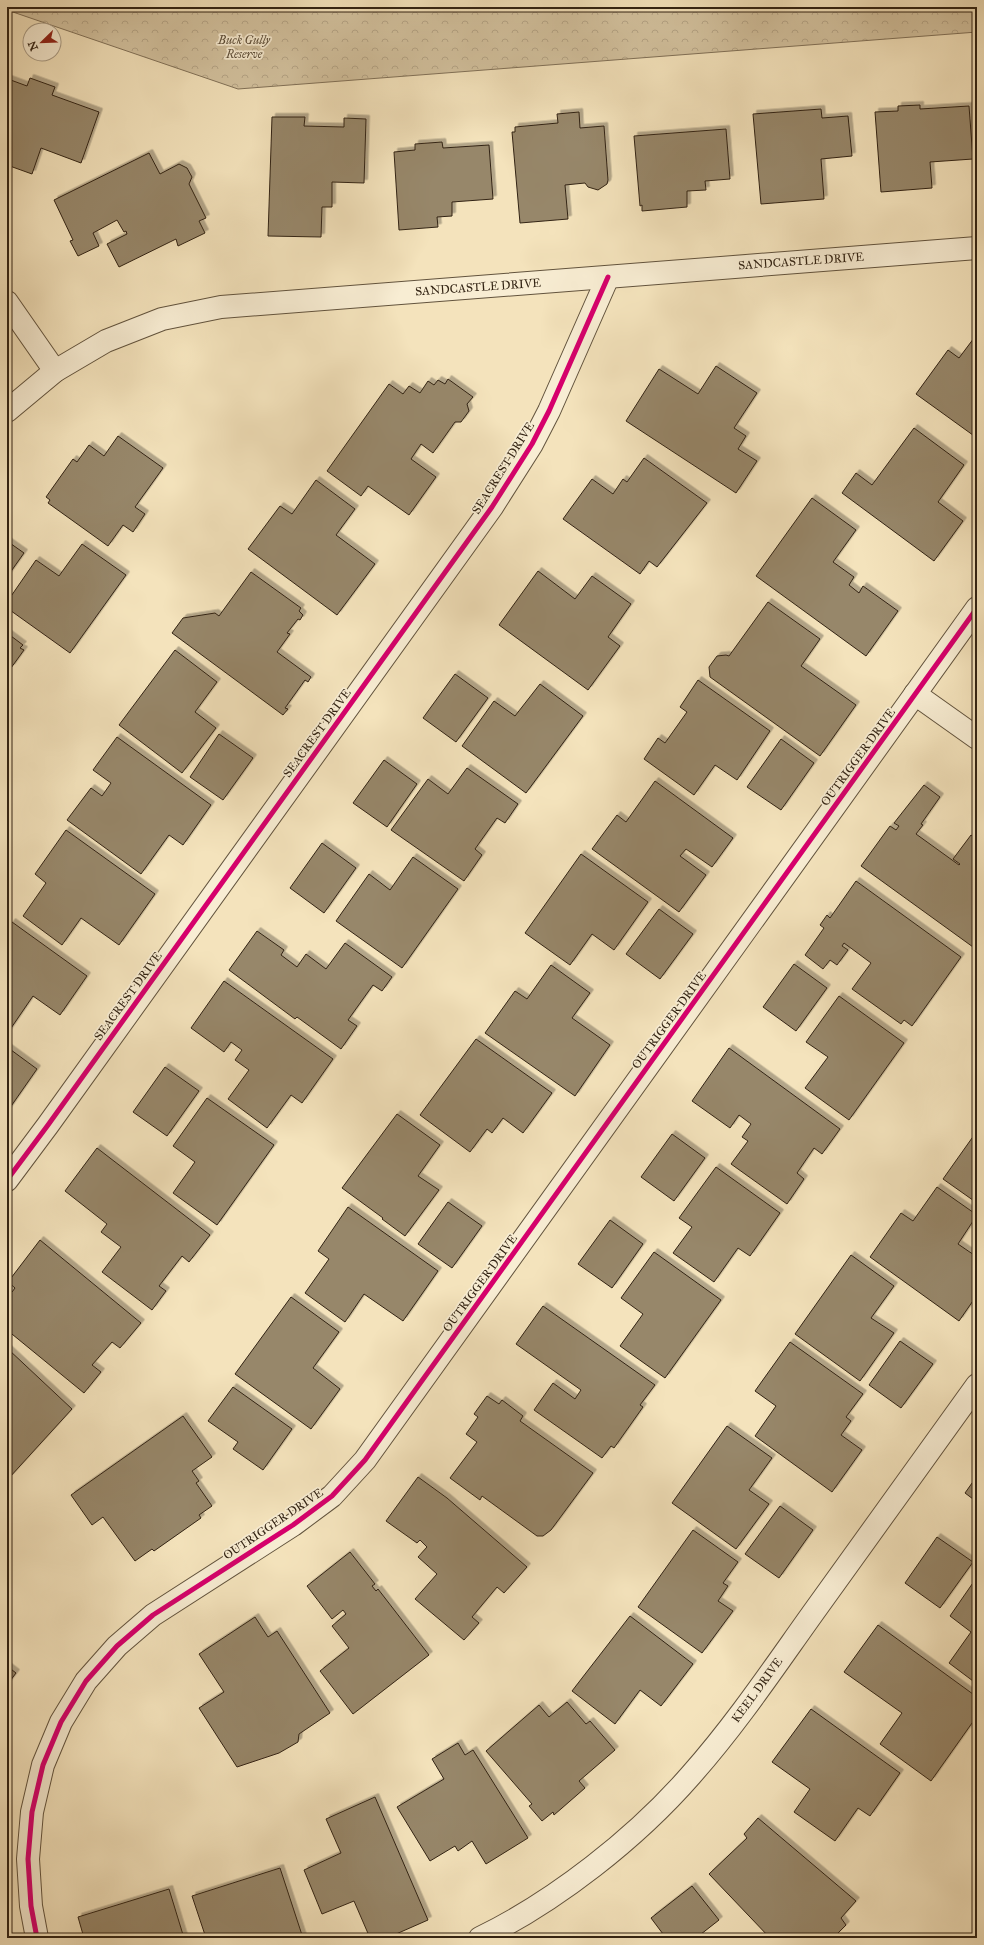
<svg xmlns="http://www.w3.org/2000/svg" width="984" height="1945" viewBox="0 0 984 1945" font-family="'IM FELL Great Primer',serif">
<defs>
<pattern id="park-crowns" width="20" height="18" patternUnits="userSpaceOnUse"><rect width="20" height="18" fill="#d3c29f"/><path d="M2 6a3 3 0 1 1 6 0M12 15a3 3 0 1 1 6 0" fill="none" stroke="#b6a688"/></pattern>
<filter id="shadow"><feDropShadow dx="3.5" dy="-3.5" stdDeviation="0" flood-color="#0004"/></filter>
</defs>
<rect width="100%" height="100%" fill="#f4e3bc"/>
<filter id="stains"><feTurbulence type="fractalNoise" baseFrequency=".005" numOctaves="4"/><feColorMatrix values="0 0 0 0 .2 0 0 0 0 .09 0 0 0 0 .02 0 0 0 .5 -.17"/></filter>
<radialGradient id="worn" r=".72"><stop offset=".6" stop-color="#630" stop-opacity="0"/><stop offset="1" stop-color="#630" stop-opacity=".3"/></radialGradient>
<polygon fill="url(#park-crowns)" stroke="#827259" points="7,7 977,7 977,32 238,89 7,10"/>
<g fill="#97876b" stroke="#322313" filter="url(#shadow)">
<polygon points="30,78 55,87 52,95 99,112 81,163 41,148 32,174 7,165 7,82 8,79 27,86"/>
<polygon points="920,105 920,109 969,106 973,159 930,162 932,188 881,192 875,112 898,111 898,106"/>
<polygon points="821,109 822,118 848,116 852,156 821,159 824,199 761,204 753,114"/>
<polygon points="579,112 580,128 604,126 608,180 607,184 598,190 588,187 585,183 565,185 568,219 520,223 512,132 515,132 515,127 558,123 557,114"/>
<polygon points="272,117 305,117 304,126 344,127 344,118 366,119 364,183 332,182 332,207 322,207 321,237 268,236"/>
<polygon points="726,129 730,179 705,181 706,190 687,191 687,207 642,211 642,205 640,206 634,136"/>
<polygon points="442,142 443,148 489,145 493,199 452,202 452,216 437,217 438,227 399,230 394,152 415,150 415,144"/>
<polygon points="149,153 160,174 179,164 187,168 192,177 189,184 206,218 199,221 205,233 178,246 176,239 119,267 107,244 127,234 126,231 124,232 117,220 93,233 99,246 78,256 70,241 73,240 54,200"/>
<polygon points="977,334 977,438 916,394 948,350 959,358"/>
<polygon points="716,366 757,393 734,428 746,436 738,449 757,461 736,493 626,421 659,369 698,394"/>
<polygon points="448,379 473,397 467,404 469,411 461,422 455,422 433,453 421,444 411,459 436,477 409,515 368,486 361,496 327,471 389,384 403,394 409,386 420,393 428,381 434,385 438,380 445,384"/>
<polygon points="914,428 964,465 938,502 963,521 934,561 842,493 856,473 872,485"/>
<polygon points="118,436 163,468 135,507 145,514 133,532 123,525 108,546 48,503 50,500 46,497 73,459 77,462 89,445 104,456"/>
<polygon points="644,458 707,503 657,567 649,561 640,574 563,519 592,479 613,494 623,479 627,482"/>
<polygon points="316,480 355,509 336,535 375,564 337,615 248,549 280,506 292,514"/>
<polygon points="812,498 856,530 833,562 854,577 849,585 859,593 863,586 898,611 866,656 756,576"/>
<polygon points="7,541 24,553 7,577"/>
<polygon points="82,544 126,575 70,653 7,608 7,602 36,560 59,576"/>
<polygon points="538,571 575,599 592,576 631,604 608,637 620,646 588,690 499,625"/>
<polygon points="251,572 301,608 299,611 303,615 300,620 298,619 287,633 290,634 277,652 311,677 308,682 305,680 285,708 288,709 283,715 172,633 183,618 215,613 219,616"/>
<polygon points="768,602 820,639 801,666 856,705 820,756 710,677 709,667 717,656 726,655 729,656"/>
<polygon points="7,633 23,645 20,648 24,650 11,668 8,665 7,667"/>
<polygon points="175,650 217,682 195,712 216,728 182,773 119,725"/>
<polygon points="455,674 488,698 456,742 423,718"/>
<polygon points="698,680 770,731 737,780 715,765 694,795 644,759 658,738 665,743 687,712 680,707"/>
<polygon points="540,684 583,716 526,793 462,746 494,701 515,716"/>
<polygon points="219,734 253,758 223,800 190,777"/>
<polygon points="117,737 211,805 183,845 169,835 141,874 67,820 91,788 102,796 111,783 93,770"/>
<polygon points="781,739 814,763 781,810 747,787"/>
<polygon points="384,760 417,784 387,827 353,803"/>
<polygon points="467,768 518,804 505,823 497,818 475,849 482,855 464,881 391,830 428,779 448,794"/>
<polygon points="655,781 733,838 712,867 686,849 680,856 706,875 679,912 592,849 617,815 626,822"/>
<polygon points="924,785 940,797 921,824 923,825 916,834 959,865 960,864 953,859 971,835 977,840 977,941 973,947 861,866 890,826 896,830 899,826 894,823"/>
<polygon points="66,830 155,894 119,945 81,918 62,945 23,916 46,883 35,874"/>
<polygon points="322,843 356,868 324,913 290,888"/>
<polygon points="581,854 648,902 614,950 592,934 570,965 525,933"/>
<polygon points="413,857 458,889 402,968 336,921 369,874 390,890"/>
<polygon points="856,881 961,957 912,1026 904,1020 901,1024 852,989 871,963 844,943 842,946 848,950 837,965 830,960 823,969 805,955 824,928 820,925 827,915 830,918"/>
<polygon points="659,909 693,934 660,979 626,954"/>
<polygon points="12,922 87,976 60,1015 33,996 7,1034 7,929"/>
<polygon points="257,931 284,950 281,955 297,967 306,954 326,969 345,943 392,977 382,991 373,985 348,1020 357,1026 341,1049 297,1017 295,1019 229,970"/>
<polygon points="794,964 827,988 796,1031 763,1007"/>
<polygon points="551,965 590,993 572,1018 610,1045 575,1096 485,1033 515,991 527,999"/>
<polygon points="224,981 333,1059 302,1103 291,1095 267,1128 228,1099 249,1070 235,1060 242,1050 231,1042 224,1052 191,1028"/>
<polygon points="839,996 904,1043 849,1120 805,1088 828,1057 806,1042"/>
<polygon points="476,1039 552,1093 523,1133 503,1118 492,1133 487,1129 470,1152 420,1115"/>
<polygon points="7,1047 37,1069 7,1112"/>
<polygon points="729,1048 840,1129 822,1154 814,1148 797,1173 804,1179 787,1204 731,1164 748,1141 742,1137 751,1124 739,1115 730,1128 692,1101"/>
<polygon points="165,1067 199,1091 167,1136 133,1112"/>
<polygon points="207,1098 274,1145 217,1225 173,1193 195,1162 173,1146"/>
<polygon points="397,1114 440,1145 418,1176 439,1190 405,1236 382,1219 383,1218 342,1188"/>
<polygon points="977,1131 977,1203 943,1179"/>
<polygon points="672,1134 705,1158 674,1201 641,1177"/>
<polygon points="97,1148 210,1235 189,1262 182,1256 159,1286 166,1291 152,1310 102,1272 121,1247 101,1232 107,1224 65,1191"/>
<polygon points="716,1167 780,1213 750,1256 738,1248 714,1282 673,1253 692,1227 679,1218"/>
<polygon points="937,1187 977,1215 958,1244 977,1257 977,1295 959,1321 870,1257 901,1213 913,1221"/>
<polygon points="448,1202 482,1226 452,1268 418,1244"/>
<polygon points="348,1207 438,1271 403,1321 364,1294 345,1322 305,1293 329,1259 318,1251"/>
<polygon points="610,1220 643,1244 612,1288 578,1264"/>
<polygon points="40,1240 141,1323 120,1348 112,1342 92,1365 101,1372 84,1393 7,1330 7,1289 12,1292 15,1288 8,1282"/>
<polygon points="654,1252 721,1300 665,1378 620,1346 643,1314 621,1298"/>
<polygon points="851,1255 894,1286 871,1318 894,1333 860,1381 795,1334"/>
<polygon points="291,1297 339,1332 313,1368 340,1389 311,1429 235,1374"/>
<polygon points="543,1306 655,1385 640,1405 643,1407 614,1448 611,1446 602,1458 534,1410 553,1383 575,1399 581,1390 516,1344"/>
<polygon points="900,1341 933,1364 901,1408 869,1385"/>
<polygon points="790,1342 863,1394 846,1417 851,1421 841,1435 862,1450 832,1492 755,1436 776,1406 755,1391"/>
<polygon points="8,1349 72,1409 9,1478 7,1477"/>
<polygon points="233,1387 292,1429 263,1470 233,1449 238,1442 208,1421"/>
<polygon points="487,1396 499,1404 502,1400 523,1416 520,1421 593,1473 551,1530 543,1536 537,1536 482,1496 480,1500 450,1478 477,1442 466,1434 478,1417 474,1414"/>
<polygon points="183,1416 212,1457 192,1471 199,1481 196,1483 212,1506 199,1515 201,1518 154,1551 152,1549 135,1561 103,1517 92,1525 71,1495"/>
<polygon points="727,1426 772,1458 749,1490 769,1504 736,1549 672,1503"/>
<polygon points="977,1476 977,1502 965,1493"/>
<polygon points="418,1477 447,1498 527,1567 504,1593 497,1587 472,1617 479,1623 464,1640 415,1599 437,1574 418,1557 427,1547 420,1540 417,1543 386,1521"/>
<polygon points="780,1506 813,1530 779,1578 745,1554"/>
<polygon points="693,1530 738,1562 723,1583 728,1586 718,1601 733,1611 702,1653 638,1607"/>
<polygon points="937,1537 973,1562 940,1608 905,1583"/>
<polygon points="350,1552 375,1584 372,1586 376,1591 378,1589 429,1655 353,1714 320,1671 349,1648 332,1626 346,1614 343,1610 332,1619 307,1586"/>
<polygon points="977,1577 977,1684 949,1663 971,1632 950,1616"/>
<polygon points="630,1616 693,1664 661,1706 640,1690 615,1724 572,1691"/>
<polygon points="255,1617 268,1637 277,1631 330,1713 299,1734 298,1742 279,1753 237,1767 199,1708 224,1692 199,1654"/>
<polygon points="878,1625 977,1697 977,1716 931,1781 880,1744 902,1713 844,1672"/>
<polygon points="7,1666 16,1673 7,1685"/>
<polygon points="567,1702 586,1724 590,1721 615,1750 579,1781 585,1788 554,1815 553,1812 542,1821 529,1806 532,1804 486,1751 539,1705 549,1717"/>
<polygon points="811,1709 900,1773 870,1816 858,1808 835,1841 794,1812 810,1789 772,1762"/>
<polygon points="458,1743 465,1755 473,1750 528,1838 486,1864 472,1841 458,1851 455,1846 430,1861 397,1807 444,1779 432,1759"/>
<polygon points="375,1797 428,1920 387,1938 370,1938 354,1901 322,1914 304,1870 341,1853 326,1819"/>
<polygon points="758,1818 856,1901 841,1918 846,1925 833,1938 770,1938 709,1874 747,1838 744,1834"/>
<polygon points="280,1868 303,1938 248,1938 247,1935 238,1938 206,1938 192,1896"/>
<polygon points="692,1886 719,1920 696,1938 666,1938 651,1918"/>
<polygon points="169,1889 184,1938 84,1938 78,1917"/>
</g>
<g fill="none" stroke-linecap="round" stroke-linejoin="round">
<defs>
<g id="minor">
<polyline points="7,302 55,371"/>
<polyline points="7,411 55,371 106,341 162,319 221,307 977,248"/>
<polyline points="915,694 977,738"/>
<polyline points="7,1180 48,1125 492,507 532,444 549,411 608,277"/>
<polyline points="37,1938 31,1906 28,1859 32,1812 43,1765 61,1722 86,1681 117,1646 153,1615 293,1525 332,1496 365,1460 977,608"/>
<path d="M480,1938c76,-37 156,-100 211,-163 47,-53 86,-112 127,-169 53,-74 106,-147 159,-221"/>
</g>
</defs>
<use href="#minor" stroke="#62533d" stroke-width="24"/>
<use href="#minor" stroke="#f8edd3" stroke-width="22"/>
<defs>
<g id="cycleway">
<polyline points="7,1180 48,1125 492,507 532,444 549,411 608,277"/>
<polyline points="37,1938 31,1906 28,1859 32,1812 43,1765 61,1722 86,1681 117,1646 153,1615 293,1525 332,1496 365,1460 977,608"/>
</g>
</defs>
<use href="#cycleway" stroke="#f8edd3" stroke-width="8"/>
<use href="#cycleway" stroke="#d6006c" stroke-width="5"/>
</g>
<g text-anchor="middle" stroke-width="3.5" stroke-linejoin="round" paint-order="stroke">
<g font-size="12" font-style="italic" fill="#5a4b36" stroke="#f8edd3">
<text x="244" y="44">Buck Gully<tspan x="244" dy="14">Reserve</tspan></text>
</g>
<g font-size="12" fill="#322313" stroke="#f8edd3">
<text transform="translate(801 261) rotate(-4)" y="4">SANDCASTLE DRIVE</text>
<text transform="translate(478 287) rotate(-4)" y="4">SANDCASTLE DRIVE</text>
<text transform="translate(503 468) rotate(-58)" y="4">SEACREST DRIVE</text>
<text transform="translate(317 733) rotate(-54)" y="4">SEACREST DRIVE</text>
<text transform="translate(858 757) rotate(-54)" y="4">OUTRIGGER DRIVE</text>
<text transform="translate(128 996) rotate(-54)" y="4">SEACREST DRIVE</text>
<text transform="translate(669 1020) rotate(-54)" y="4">OUTRIGGER DRIVE</text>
<text transform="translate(480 1283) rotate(-54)" y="4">OUTRIGGER DRIVE</text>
<text transform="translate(273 1524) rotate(-34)" y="4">OUTRIGGER DRIVE</text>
<text transform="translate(757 1690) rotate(-54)" y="4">KEEL DRIVE</text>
</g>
</g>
<rect width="984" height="1945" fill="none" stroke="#f4e3bc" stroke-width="24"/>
<rect x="8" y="8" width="968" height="1929" fill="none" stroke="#322313" stroke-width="2"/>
<rect x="12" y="12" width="960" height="1921" fill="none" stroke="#322313"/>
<g transform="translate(42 42) rotate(247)"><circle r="19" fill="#f8edd3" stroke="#a99c86"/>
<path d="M0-3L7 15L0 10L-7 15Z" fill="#8f2418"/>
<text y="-6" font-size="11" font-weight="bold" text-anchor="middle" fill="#322313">N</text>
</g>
<rect width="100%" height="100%" filter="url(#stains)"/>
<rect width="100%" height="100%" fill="url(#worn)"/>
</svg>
